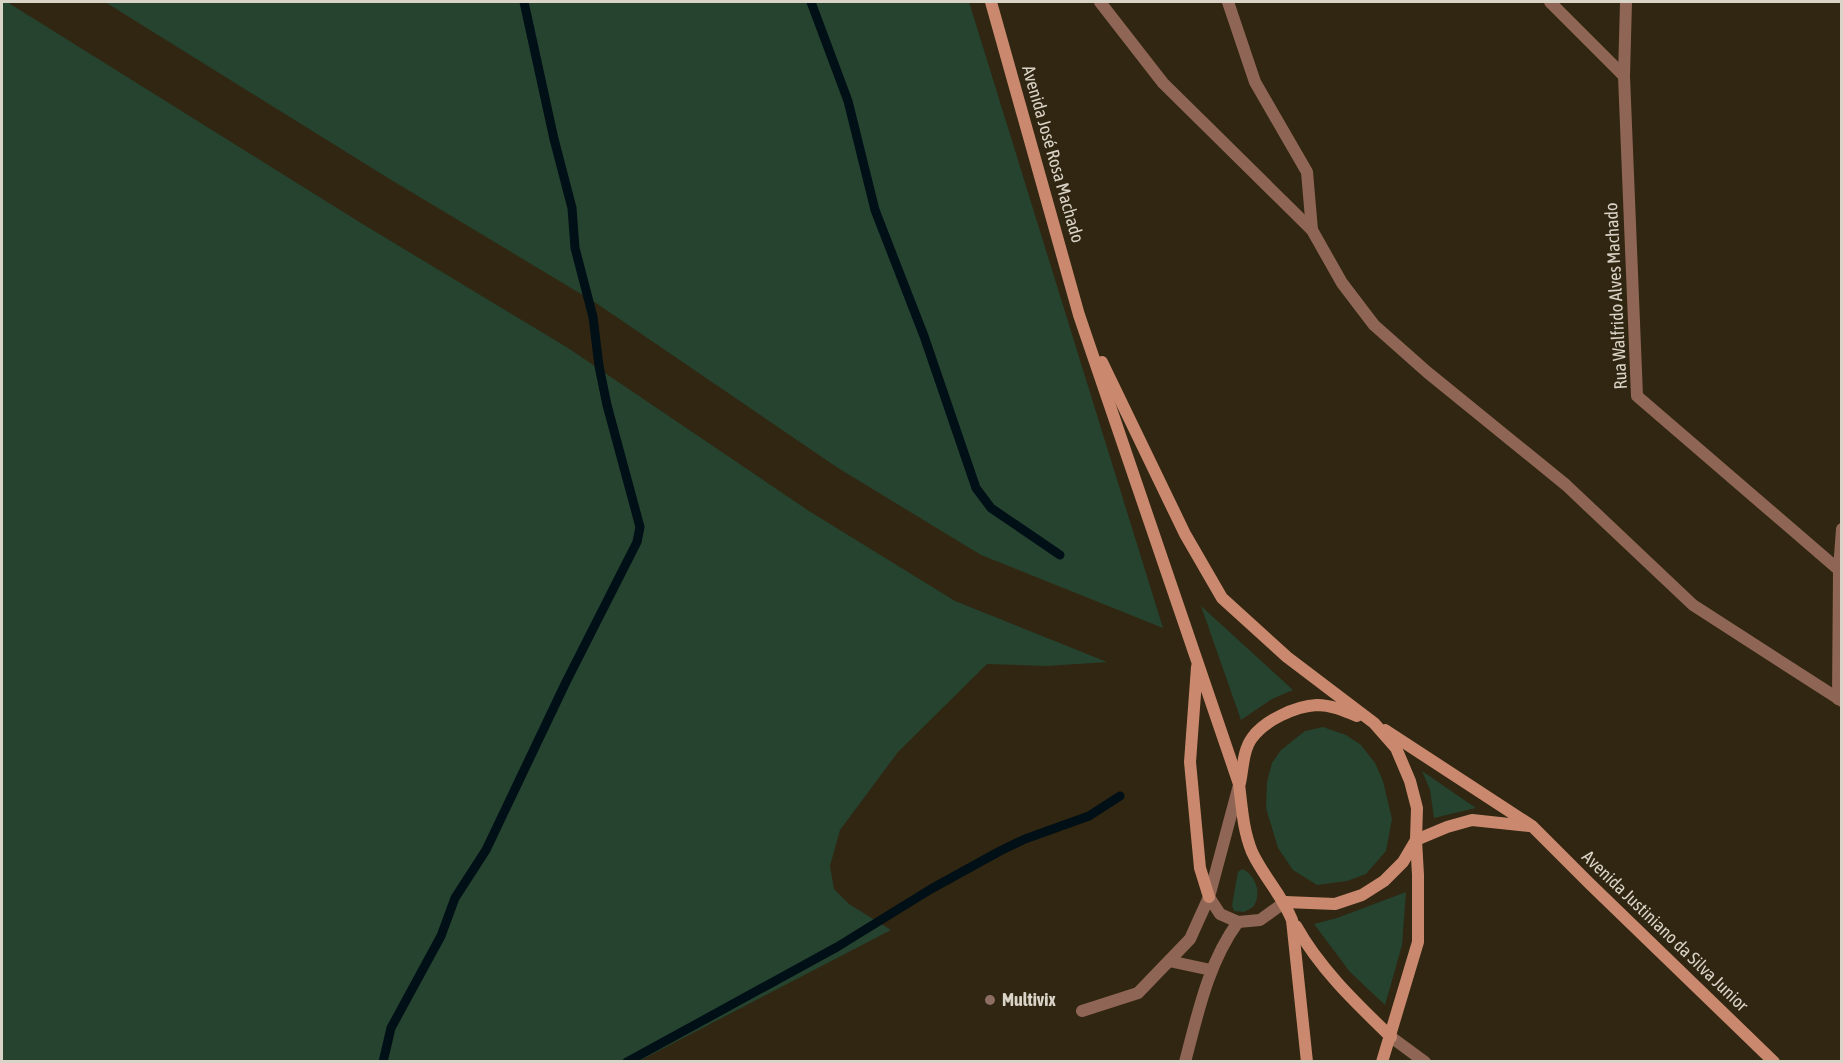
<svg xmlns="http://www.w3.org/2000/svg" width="1843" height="1063" viewBox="0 0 1843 1063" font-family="'Asap Condensed',sans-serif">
<rect width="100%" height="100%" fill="#302611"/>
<g fill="#25432f">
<polygon points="2,2 7,2 361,223 568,348 809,511 955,601 1107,662 1047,666 987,664 898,752 840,830 830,866 834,889 849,904 891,930 639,1061 2,1061"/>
<polygon points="105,2 969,2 1163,628 981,555 838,468 596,303 388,178"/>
<polygon points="1201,606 1293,690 1272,699 1241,720"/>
<polygon points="1323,727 1346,735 1361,745 1375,763 1383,781 1392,819 1386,851 1366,874 1347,881 1317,885 1293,870 1278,848 1266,808 1267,782 1272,763 1281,750 1305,731"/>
<polygon points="1422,771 1476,808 1434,818 1430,790"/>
<path d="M1242,869c13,5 21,25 11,38 -3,2 -6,3 -9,5l-10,-1 -2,-6 6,-33z"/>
<polygon points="1406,892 1402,945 1385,1005 1350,972 1314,924 1337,918"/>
</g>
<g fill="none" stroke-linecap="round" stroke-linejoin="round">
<g stroke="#010f16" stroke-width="9">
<polyline points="811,2 848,101 875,210 924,336 976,488 991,508 1060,555"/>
<polyline points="383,1062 391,1028 441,936 455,898 486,850 566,682 637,542 640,527 607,405 599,366 593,317 575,248 572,208 554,139 524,2"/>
<polyline points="627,1062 837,947 931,889 1000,851 1025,839 1089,816 1120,796"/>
</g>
<g stroke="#8f6655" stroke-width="12">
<polyline points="1209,897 1220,914 1238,922 1260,920 1285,902"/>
<polyline points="1169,961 1211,970"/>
<polyline points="1082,1011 1138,993 1190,939 1209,897 1239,785"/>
<path d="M1185,1062c13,-49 23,-99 53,-140"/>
</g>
<g stroke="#8f6655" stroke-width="12">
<polyline points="1100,2 1163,83 1312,230 1342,283 1374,325 1427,372 1566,485 1693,605 1842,701"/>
<polyline points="1228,2 1255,82 1307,172 1312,230"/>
<polyline points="1550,2 1624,76"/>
<polyline points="1626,2 1624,76 1637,396 1839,570"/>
<polyline points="1838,699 1839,570 1842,529"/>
<polyline points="1391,1037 1425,1062"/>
</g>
<g stroke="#ca896e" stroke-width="12">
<path d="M991,2l88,313 160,469c3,24 4,46 13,68 11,24 30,43 40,68l15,142"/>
<polyline points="1102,362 1185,534 1222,598 1287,657 1374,723 1396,748 1410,781 1417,808 1416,840 1418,875 1418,942 1382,1062"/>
<polyline points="1197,667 1190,762 1200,868 1209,897"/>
<polyline points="1385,730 1532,826 1589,883 1774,1062"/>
<path d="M1240,783c3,-14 3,-33 12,-45 12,-17 43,-32 65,-33 14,0 26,5 40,11"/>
<polyline points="1285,902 1335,904 1362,895 1384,881 1403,862 1416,840 1447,827 1472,820 1529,826"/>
<path d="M1296,926c24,43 60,77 95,111"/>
</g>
</g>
<circle fill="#8d6e63" stroke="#302611" stroke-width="2" cx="990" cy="1000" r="6"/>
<g text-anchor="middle" stroke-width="4.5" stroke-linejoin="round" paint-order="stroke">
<g font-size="18" fill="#dad3c7" stroke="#302611">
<text transform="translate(1053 154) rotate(74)" y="6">Avenida José Rosa Machado</text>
<text transform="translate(1616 296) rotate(-93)" y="6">Rua Walfrido Alves Machado</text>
<text transform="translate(1665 931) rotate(44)" y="6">Avenida Justiniano da Silva Junior</text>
</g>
<g font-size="18" font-weight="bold" fill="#dad3c7" stroke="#302611" text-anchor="start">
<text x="1002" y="1006">Multivix</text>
</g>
</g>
<rect width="1843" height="1063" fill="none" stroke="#dad3c7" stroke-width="6"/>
</svg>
